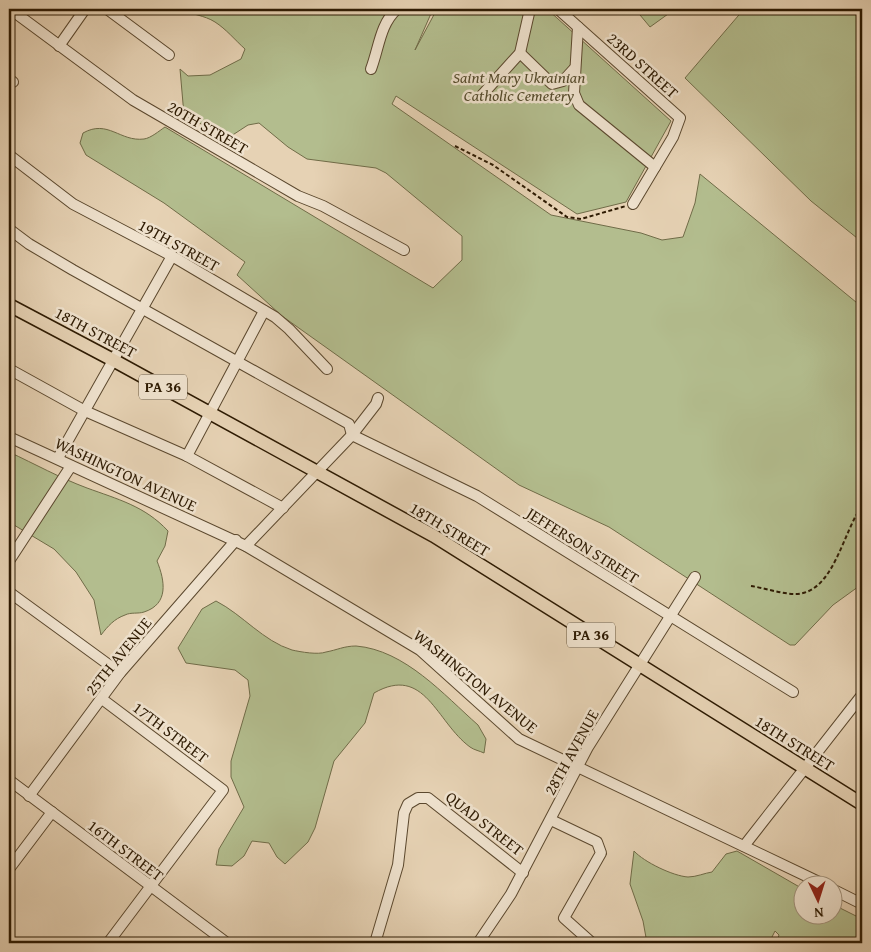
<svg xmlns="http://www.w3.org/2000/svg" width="871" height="952" viewBox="0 0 871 952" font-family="'Gentium Book Plus',serif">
<rect width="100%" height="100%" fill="#e6d2b4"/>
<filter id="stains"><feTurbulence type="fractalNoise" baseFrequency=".004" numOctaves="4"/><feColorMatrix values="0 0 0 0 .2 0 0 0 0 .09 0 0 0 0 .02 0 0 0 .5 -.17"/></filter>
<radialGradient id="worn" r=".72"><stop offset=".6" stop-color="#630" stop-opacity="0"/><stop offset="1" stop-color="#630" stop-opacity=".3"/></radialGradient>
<g fill="#b3bd8e" stroke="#706c48">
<path d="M181,9h252l-18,41 22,-41h110l124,112 -45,81 -49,12 -181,-118 -4,8 159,111 90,18 21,7 21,-3 12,-34 5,-29 162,133v277l-29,21 -38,40h-5l-181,-118 -90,-42 -237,-169 -45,-41 8,-13 -81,-59 -78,-48 -6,-12 3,-10c25,-14 37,9 61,6 7,-1 15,-8 21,-12l268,161 29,-28v-24l-76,-63 -10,-5 -69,-9 -19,-12 -29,-24 -11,2 -20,13 -44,-23 -4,-46 8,7 22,-1 31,-16 4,-10c-10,-9 -19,-20 -30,-27 -11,-7 -23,-7 -34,-13z"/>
<polygon points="635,9 675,9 650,27"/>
<polygon points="744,9 862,9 862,242 811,201 685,78"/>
<path d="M9,452c26,12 51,26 78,36 30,11 58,18 81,43l-3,15 -8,15c8,20 12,43 -13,51 -6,2 -13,0 -19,3 -11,4 -17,11 -24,20l-7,-35 -18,-28 -22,-23 -45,-27z"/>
<path d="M216,601c27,14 47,40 76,49 9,2 26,5 34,2 11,-2 18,-6 30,-6 49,4 88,49 122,79l8,14 -2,14c-4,-2 -10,-3 -14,-6 -34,-25 -45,-83 -96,-54l-9,30 -31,38 -19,67 -7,14 -23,22 -8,-7 -8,-14 -17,-2 -8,15 -12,10 -16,-1 3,-16 25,-42 -13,-30v-16l19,-65 -2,-16 -13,-10 -49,-7 -8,-15 24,-39z"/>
<path d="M634,851c10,11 39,25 54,26 8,0 17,-4 24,-5l14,-18 11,-3 66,38 1,25h30v-9l28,14v24h-86l3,-8 -4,-4 -6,12h-122l-4,-22 -13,-37z"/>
</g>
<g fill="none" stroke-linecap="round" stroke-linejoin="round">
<defs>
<g id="minor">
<polyline points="10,9 133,100 298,196 323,206 404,250"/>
<polyline points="107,9 169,55"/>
<polyline points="558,9 680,118 673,137 633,204"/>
<polyline points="578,27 574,93 579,105 655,167"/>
<polyline points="59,46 85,9"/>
<polyline points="520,53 552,84 563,81 574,69"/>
<path d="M371,69c8,-21 9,-45 26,-60"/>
<polyline points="9,79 13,82"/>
<polyline points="482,95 520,53 530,9"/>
<polyline points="9,155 73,204 172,256 275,317 289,329 327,369"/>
<polyline points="9,229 29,244 73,270 349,424 352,435"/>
<polyline points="9,369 85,411 187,456 283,508"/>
<polyline points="352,435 477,496 793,692"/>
<polyline points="9,437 246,546 420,650 519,739 823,884"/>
<polyline points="187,456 264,311"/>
<polyline points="58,458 172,256"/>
<polyline points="246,546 352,435 376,404 378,398"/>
<polyline points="9,561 71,466"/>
<polyline points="9,592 120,673"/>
<polyline points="102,699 223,790 108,943"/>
<polyline points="9,780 227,943"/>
<polyline points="29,796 120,673 236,540"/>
<polyline points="551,820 597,842 601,853 564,918 592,943"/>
<polyline points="744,846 862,695"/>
<polyline points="9,869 52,812"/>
<polyline points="834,890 862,904"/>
<polyline points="375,943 398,865 404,813 408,804 418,798 428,798 523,873"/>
<polyline points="478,943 511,894 588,747 695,577"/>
</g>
<polyline id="major" points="9,305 113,360 434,536 862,804"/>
</defs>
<use href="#minor" stroke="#5b482e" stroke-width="12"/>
<use href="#major" stroke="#2d1a02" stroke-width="15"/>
<g stroke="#2d1a02" stroke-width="2" stroke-dasharray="4 2.5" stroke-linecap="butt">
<polyline points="455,146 493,165 567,217 581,219 626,206"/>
<path d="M751,586c14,2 30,8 45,8 38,-1 47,-63 66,-88"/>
</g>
<use href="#minor" stroke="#efe2ce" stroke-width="10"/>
<use href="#major" stroke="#e6d2b4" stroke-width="12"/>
</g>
<g text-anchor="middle" stroke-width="5" stroke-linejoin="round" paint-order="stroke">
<g fill="#efe2ce" stroke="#67563f" stroke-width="1">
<rect x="139" y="374.5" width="48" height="25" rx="4"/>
<rect x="567" y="622.5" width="48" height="25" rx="4"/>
</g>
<g font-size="15" font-weight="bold" fill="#2d1a02">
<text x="163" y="392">PA 36</text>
<text x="591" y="640">PA 36</text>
</g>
<g font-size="16" fill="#2d1a02" stroke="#efe2ce">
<text transform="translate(643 65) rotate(42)" y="6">23RD STREET</text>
<text transform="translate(208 127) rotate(30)" y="6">20TH STREET</text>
<text transform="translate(179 245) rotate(29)" y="6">19TH STREET</text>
<text transform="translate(96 332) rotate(28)" y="6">18TH STREET</text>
<text transform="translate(126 474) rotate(25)" y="6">WASHINGTON AVENUE</text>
<text transform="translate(450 529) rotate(31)" y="6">18TH STREET</text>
<text transform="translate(583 545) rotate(32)" y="6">JEFFERSON STREET</text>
<text transform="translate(118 656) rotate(-51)" y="6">25TH AVENUE</text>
<text transform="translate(476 681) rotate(39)" y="6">WASHINGTON AVENUE</text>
<text transform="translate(171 732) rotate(37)" y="6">17TH STREET</text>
<text transform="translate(795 743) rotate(32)" y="6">18TH STREET</text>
<text transform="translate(571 752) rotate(-61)" y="6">28TH AVENUE</text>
<text transform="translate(485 823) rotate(38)" y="6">QUAD STREET</text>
<text transform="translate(126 850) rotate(37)" y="6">16TH STREET</text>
</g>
<g font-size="16" font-style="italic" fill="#554b2c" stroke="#efe2ce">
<text x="519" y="83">Saint Mary Ukrainian<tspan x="519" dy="18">Catholic Cemetery</tspan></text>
</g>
</g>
<rect width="871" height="952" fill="none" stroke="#e6d2b4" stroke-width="30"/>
<rect x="10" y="10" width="851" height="932" fill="none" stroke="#2d1a02" stroke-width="2.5"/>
<rect x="15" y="15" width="841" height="922" fill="none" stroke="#2d1a02"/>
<g transform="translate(818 900) rotate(176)"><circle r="24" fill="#efe2ce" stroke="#a1927c"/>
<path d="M0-4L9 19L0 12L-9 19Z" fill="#8f2418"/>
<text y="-8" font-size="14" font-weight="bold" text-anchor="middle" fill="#2d1a02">N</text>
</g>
<rect width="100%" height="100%" filter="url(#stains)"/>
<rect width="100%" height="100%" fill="url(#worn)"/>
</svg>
